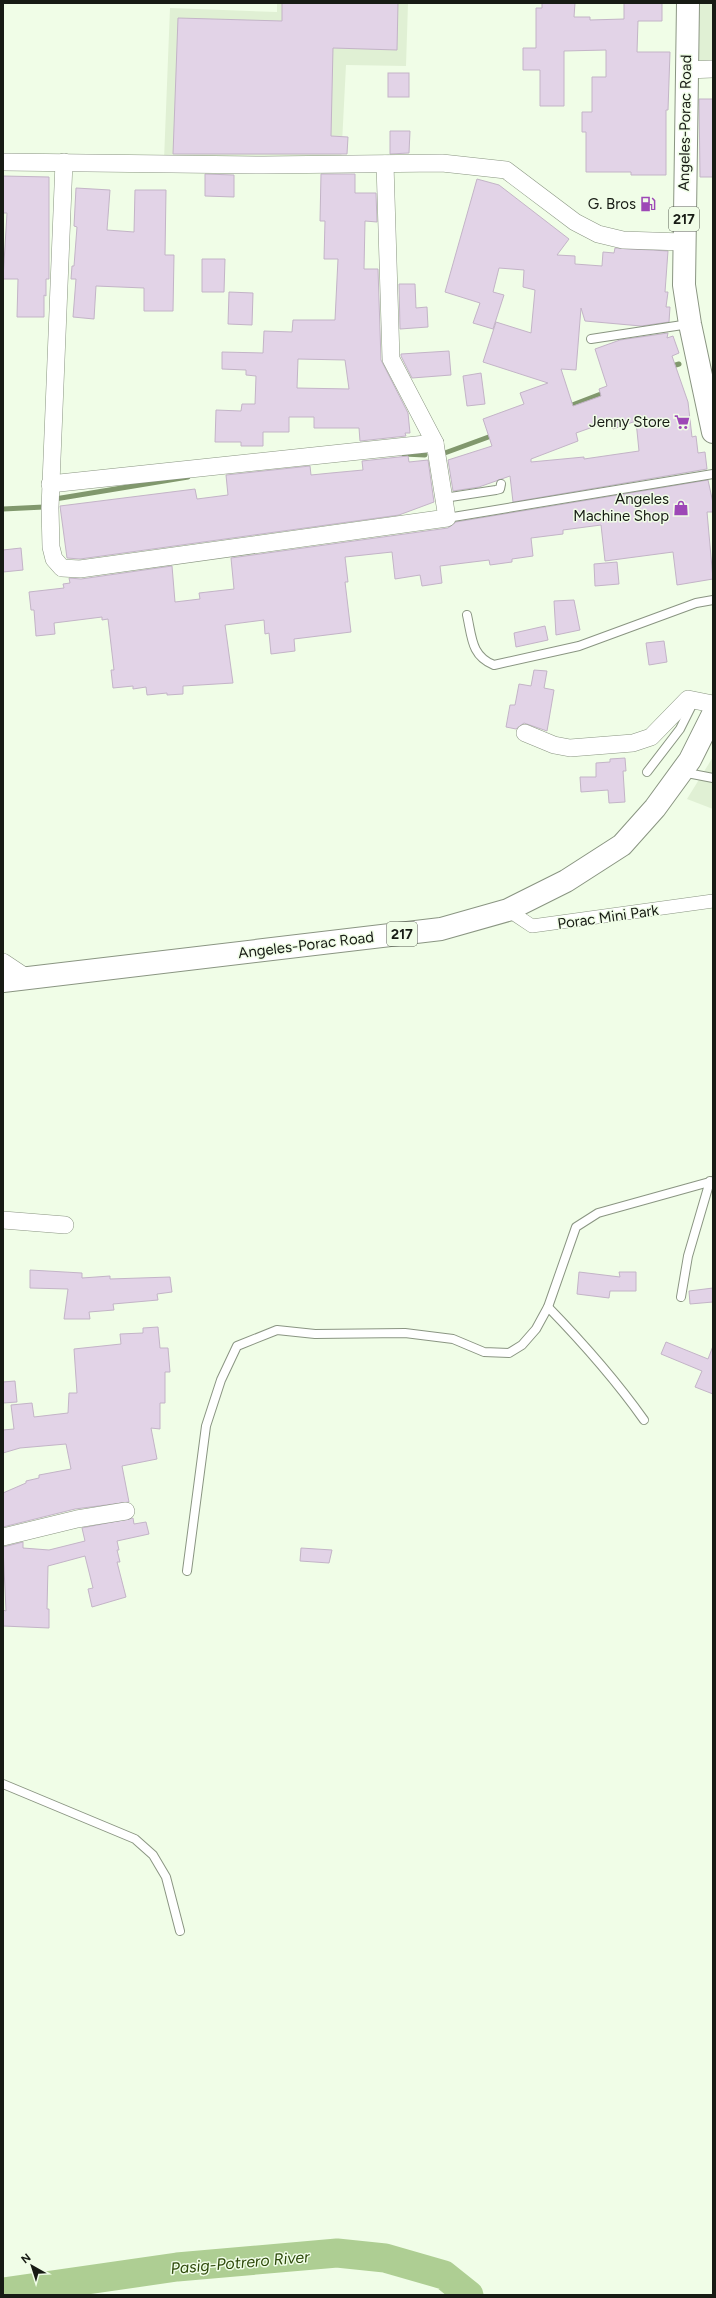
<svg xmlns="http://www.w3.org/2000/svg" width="716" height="2298" viewBox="0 0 716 2298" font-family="Figtree,sans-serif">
<rect width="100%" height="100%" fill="#f0fde7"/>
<g fill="#e0f0d4">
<polygon points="277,3 408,3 406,66 346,65 341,163 164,160 170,8 277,12"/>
<polygon points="695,3 713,3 713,64 691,65"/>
<polygon points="713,757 713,809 687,799"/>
</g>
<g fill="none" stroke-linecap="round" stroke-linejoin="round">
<g stroke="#81986d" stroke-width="5">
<polyline points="669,367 679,364"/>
<polyline points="567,407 606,392"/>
<polyline points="404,454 425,455"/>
<polyline points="442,454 494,435"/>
<polyline points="55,499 188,477"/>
<polyline points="3,509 44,507"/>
</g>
<polyline stroke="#aece93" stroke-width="29" points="3,2292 177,2267 337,2253 385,2258 444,2275 469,2295"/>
</g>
<g fill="#e2d3e7" stroke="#c3b4c7" fill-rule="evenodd">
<polygon points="282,3 398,3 397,50 333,48 331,136 348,137 347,154 173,154 178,18 282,21"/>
<polygon points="542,3 575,3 574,17 590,17 590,20 624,19 624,3 662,3 662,21 638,21 637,52 670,52 668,110 666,110 666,175 631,175 631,172 586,172 586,132 582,132 582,112 592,112 592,77 606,77 606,50 564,51 564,106 540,106 540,70 523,70 523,48 536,48 536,8 542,8"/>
<rect x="388" y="73" width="21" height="24"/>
<polygon points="699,99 713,99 713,177 700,177"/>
<polygon points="390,131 410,131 409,153 390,154"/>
<polygon points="205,174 234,175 234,197 205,196"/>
<path d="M321,174h34v19h21l1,29 -12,-1 -1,48h14l3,91 27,53 2,20h-5l1,3 -46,5 -1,-13h-45v-11h-25v15h-26v14h-22v-4h-26l1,-32 25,1 1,-7h13l1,-28 -10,-1v-5l-24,-1v-17l41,1 1,-22 28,1 1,-12h42l3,-61h-14l1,-38h-5zM298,359l47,1 4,29 -52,-1z"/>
<polygon points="3,176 49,177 49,279 46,279 46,296 44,295 44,317 17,317 18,279 3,279 7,213 3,213"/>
<path d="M477,179l22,6 70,54 -12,16 18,1v8l27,2 1,-14 11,1 1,-5 53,3 -3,41h3l-2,15h4l-1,15 -28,4 -56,-5 -4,-13 -5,62 -15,-1 12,37 28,-10 -2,-7 8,-3 -12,-37 25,-9 48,-7 -1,5 6,-2 6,17 -7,3 16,46 4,35 4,-1 2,17 7,-1 2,17 -194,33 -3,-26 -31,11 -26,4 -5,-31 44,-14 -9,-27 41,-15 -4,-11 28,-10 -65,-21 13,-40 35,11 4,-43 -12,-3 1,-17 -25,-2 -6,24 11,3 -11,34 -20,-6 7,-20 -35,-11zM610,421l3,8 23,-8 3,30 -55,8v-2l-53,5v-3l47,-18 -2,-8z"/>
<polygon points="76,188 110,190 107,230 134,232 135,190 166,190 165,255 174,255 173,311 144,311 144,288 96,286 94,319 73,317 76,279 71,279 72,266 74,266 77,227 74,226"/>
<polygon points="202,259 225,259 224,292 202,292"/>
<polygon points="399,284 415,284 416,308 427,307 428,327 400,329"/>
<polygon points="229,292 253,293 252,325 228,324"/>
<polygon points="449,351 451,375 412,378 401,356 401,354"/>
<polygon points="481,373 485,404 467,406 463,376"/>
<polygon points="408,456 409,462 428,460 434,502 399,515 80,559 67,558 60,506 195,489 197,499 228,495 226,475 310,466 311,475 331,473 363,470 362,461"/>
<polygon points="708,480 713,503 713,512 707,512 713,579 677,585 673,552 605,561 601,525 563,530 563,534 531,538 533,556 512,559 512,562 490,565 489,560 440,566 442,583 422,586 420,575 395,579 392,552 345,557 348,582 345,582 351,632 294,639 295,651 271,654 269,633 265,634 264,620 225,625 233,683 183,686 183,694 167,695 167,693 147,695 146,687 133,689 133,686 113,688 111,670 114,670 108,619 102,620 102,617 54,623 55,634 36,636 34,610 31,610 29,592 64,588 63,584 70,583 69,578 81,579 172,566 175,602 200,599 199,593 234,589 231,558 448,528 456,522"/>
<polygon points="21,548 23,570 3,572 3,550"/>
<polygon points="617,562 619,584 595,586 594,564"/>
<polygon points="574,600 580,630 556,635 554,601"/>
<polygon points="545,626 548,640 516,647 514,633"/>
<polygon points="664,641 667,662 649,665 646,643"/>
<polygon points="534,670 547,671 544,688 554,690 547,731 524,723 516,729 506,727 510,705 515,705 519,684 531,686"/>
<polygon points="625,758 626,771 623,771 625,802 609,803 608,790 581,792 580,777 596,777 596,763 610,762 610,759"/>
<polygon points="30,1270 82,1273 82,1278 110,1276 110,1279 170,1277 172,1292 157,1294 158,1300 113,1304 114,1310 89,1312 90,1319 64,1319 68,1289 30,1288"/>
<polygon points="579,1272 620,1277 619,1272 636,1272 636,1291 610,1291 609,1298 577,1294"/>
<polygon points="713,1288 713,1302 690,1304 689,1291"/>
<polygon points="158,1327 160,1348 168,1348 170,1372 165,1372 165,1403 160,1403 160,1429 151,1428 157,1459 122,1466 129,1502 75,1509 3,1527 3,1493 26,1483 26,1481 39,1478 39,1475 71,1469 66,1444 20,1448 3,1453 3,1430 14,1429 11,1405 32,1403 34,1417 68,1413 69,1393 77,1393 74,1349 121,1344 120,1334 143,1333 143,1328"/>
<polygon points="666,1342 708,1359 713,1346 713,1394 695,1387 702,1371 661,1354"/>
<polygon points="15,1381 17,1402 3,1403 3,1382"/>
<polygon points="133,1518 134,1524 146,1522 149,1534 117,1541 119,1550 117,1550 120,1562 117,1562 126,1597 92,1607 88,1589 93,1588 85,1556 48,1566 47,1609 49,1609 49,1628 3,1626 3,1610 6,1611 3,1547 23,1542 23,1548 49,1550 85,1541 82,1528"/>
<polygon points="301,1548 332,1550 329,1563 300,1561"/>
</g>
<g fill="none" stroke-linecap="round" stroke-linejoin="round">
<defs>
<g id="service">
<polyline points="591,339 689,324"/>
<polyline points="444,498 496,490 500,489 501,484"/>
<polyline points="447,518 713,474"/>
<path d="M467,615c5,22 4,41 27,50l85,-19 117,-43 17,-3"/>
<polyline points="647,772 680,729 694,701"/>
<polyline points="682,772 713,778"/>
<polyline points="681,1297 688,1256 710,1181"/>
<path d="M548,1307c35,36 67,72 96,113"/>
<polyline points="187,1571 206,1426 221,1380 237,1346 277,1330 315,1334 405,1333 453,1339 484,1352 509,1353 522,1345 536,1329 548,1307 576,1227 598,1213 713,1181"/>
<polyline points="3,1784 135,1839 153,1855 166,1877 180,1931"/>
</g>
<polyline id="pedestrian" points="508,910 532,926 713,901"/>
<g id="minor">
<polyline points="686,70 713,69"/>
<polyline points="3,162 264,165 442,163 506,170 575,222 598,234 623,240 683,242"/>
<polyline points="64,162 50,508 51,547 54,559 62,568 80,569 447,518 435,443 391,359 385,164"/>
<polyline points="50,484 435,443"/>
<polyline points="525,733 554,745 570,748 633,743 651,737 688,699 713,704"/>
<polyline points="3,962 27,978"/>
<polyline points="3,1220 65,1225"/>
<polyline points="3,1537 77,1519 126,1511"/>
</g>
<g id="primary">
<polyline points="688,3 684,285 690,324 713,432"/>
<polyline points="3,981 441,929 508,910 566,881 622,845 655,808 690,760 713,714"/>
</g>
</defs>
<use href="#service" stroke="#8a9582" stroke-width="10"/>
<use href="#pedestrian" stroke="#8a9582" stroke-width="14"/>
<use href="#minor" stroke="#8a9582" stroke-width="18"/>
<use href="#primary" stroke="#8a9582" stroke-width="24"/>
<use href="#service" stroke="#fff" stroke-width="8"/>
<use href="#pedestrian" stroke="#fff" stroke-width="13"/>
<use href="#minor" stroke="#fff" stroke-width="17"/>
<use href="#primary" stroke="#fff" stroke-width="22"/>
</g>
<defs>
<symbol id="fuel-bare" viewBox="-9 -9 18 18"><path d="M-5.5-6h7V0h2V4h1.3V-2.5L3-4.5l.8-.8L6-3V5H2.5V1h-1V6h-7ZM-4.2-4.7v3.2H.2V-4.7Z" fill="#9d48b6" stroke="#f0fde7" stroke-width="2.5" paint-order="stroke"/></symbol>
<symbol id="supermarket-bare" viewBox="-9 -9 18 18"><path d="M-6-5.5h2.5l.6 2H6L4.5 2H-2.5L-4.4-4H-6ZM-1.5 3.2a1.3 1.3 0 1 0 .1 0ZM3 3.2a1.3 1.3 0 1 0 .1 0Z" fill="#9d48b6" stroke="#f0fde7" stroke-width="2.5" paint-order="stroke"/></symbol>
<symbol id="shop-bare" viewBox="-9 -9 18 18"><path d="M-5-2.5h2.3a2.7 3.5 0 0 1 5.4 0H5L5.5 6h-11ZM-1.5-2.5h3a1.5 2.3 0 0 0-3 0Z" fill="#9d48b6" stroke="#f0fde7" stroke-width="2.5" paint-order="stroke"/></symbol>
</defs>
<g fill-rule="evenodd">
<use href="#fuel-bare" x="637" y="193" width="22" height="22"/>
<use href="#supermarket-bare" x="671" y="411" width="22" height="22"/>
<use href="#shop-bare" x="670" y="497" width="22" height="22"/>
</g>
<g text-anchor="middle" stroke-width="3" stroke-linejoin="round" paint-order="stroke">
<g fill="#f0fde7" stroke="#585f53" stroke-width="1">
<rect x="669" y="207" width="30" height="24" rx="3"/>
<rect x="387" y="922" width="30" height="24" rx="3"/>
</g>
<g font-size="14" font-weight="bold" fill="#171b14">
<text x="684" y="224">217</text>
<text x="402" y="939">217</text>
</g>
<g font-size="15" fill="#171b14" stroke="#f0fde7">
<text transform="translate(685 123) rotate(-89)" y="5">Angeles-Porac Road</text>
<text transform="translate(608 917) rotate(-8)" y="5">Porac Mini Park</text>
<text transform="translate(306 945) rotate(-7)" y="5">Angeles-Porac Road</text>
</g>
<g font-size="15" fill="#171b14" stroke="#f0fde7" text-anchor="end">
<text x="636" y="209">G. Bros</text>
<text x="670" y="427">Jenny Store</text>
<text x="669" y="504">Angeles<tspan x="669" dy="17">Machine Shop</tspan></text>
</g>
<g font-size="16" font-style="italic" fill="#2c4809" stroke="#f0fde7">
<text transform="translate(240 2262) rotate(-5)" y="6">Pasig-Potrero River</text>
</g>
</g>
<rect width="716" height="2298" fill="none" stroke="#171b14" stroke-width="8"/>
<g transform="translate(32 2266) rotate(321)" stroke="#f0fde7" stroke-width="3" paint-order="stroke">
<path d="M0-3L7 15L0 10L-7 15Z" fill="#171b14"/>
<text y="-6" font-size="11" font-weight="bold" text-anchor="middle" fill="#171b14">N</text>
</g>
</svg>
